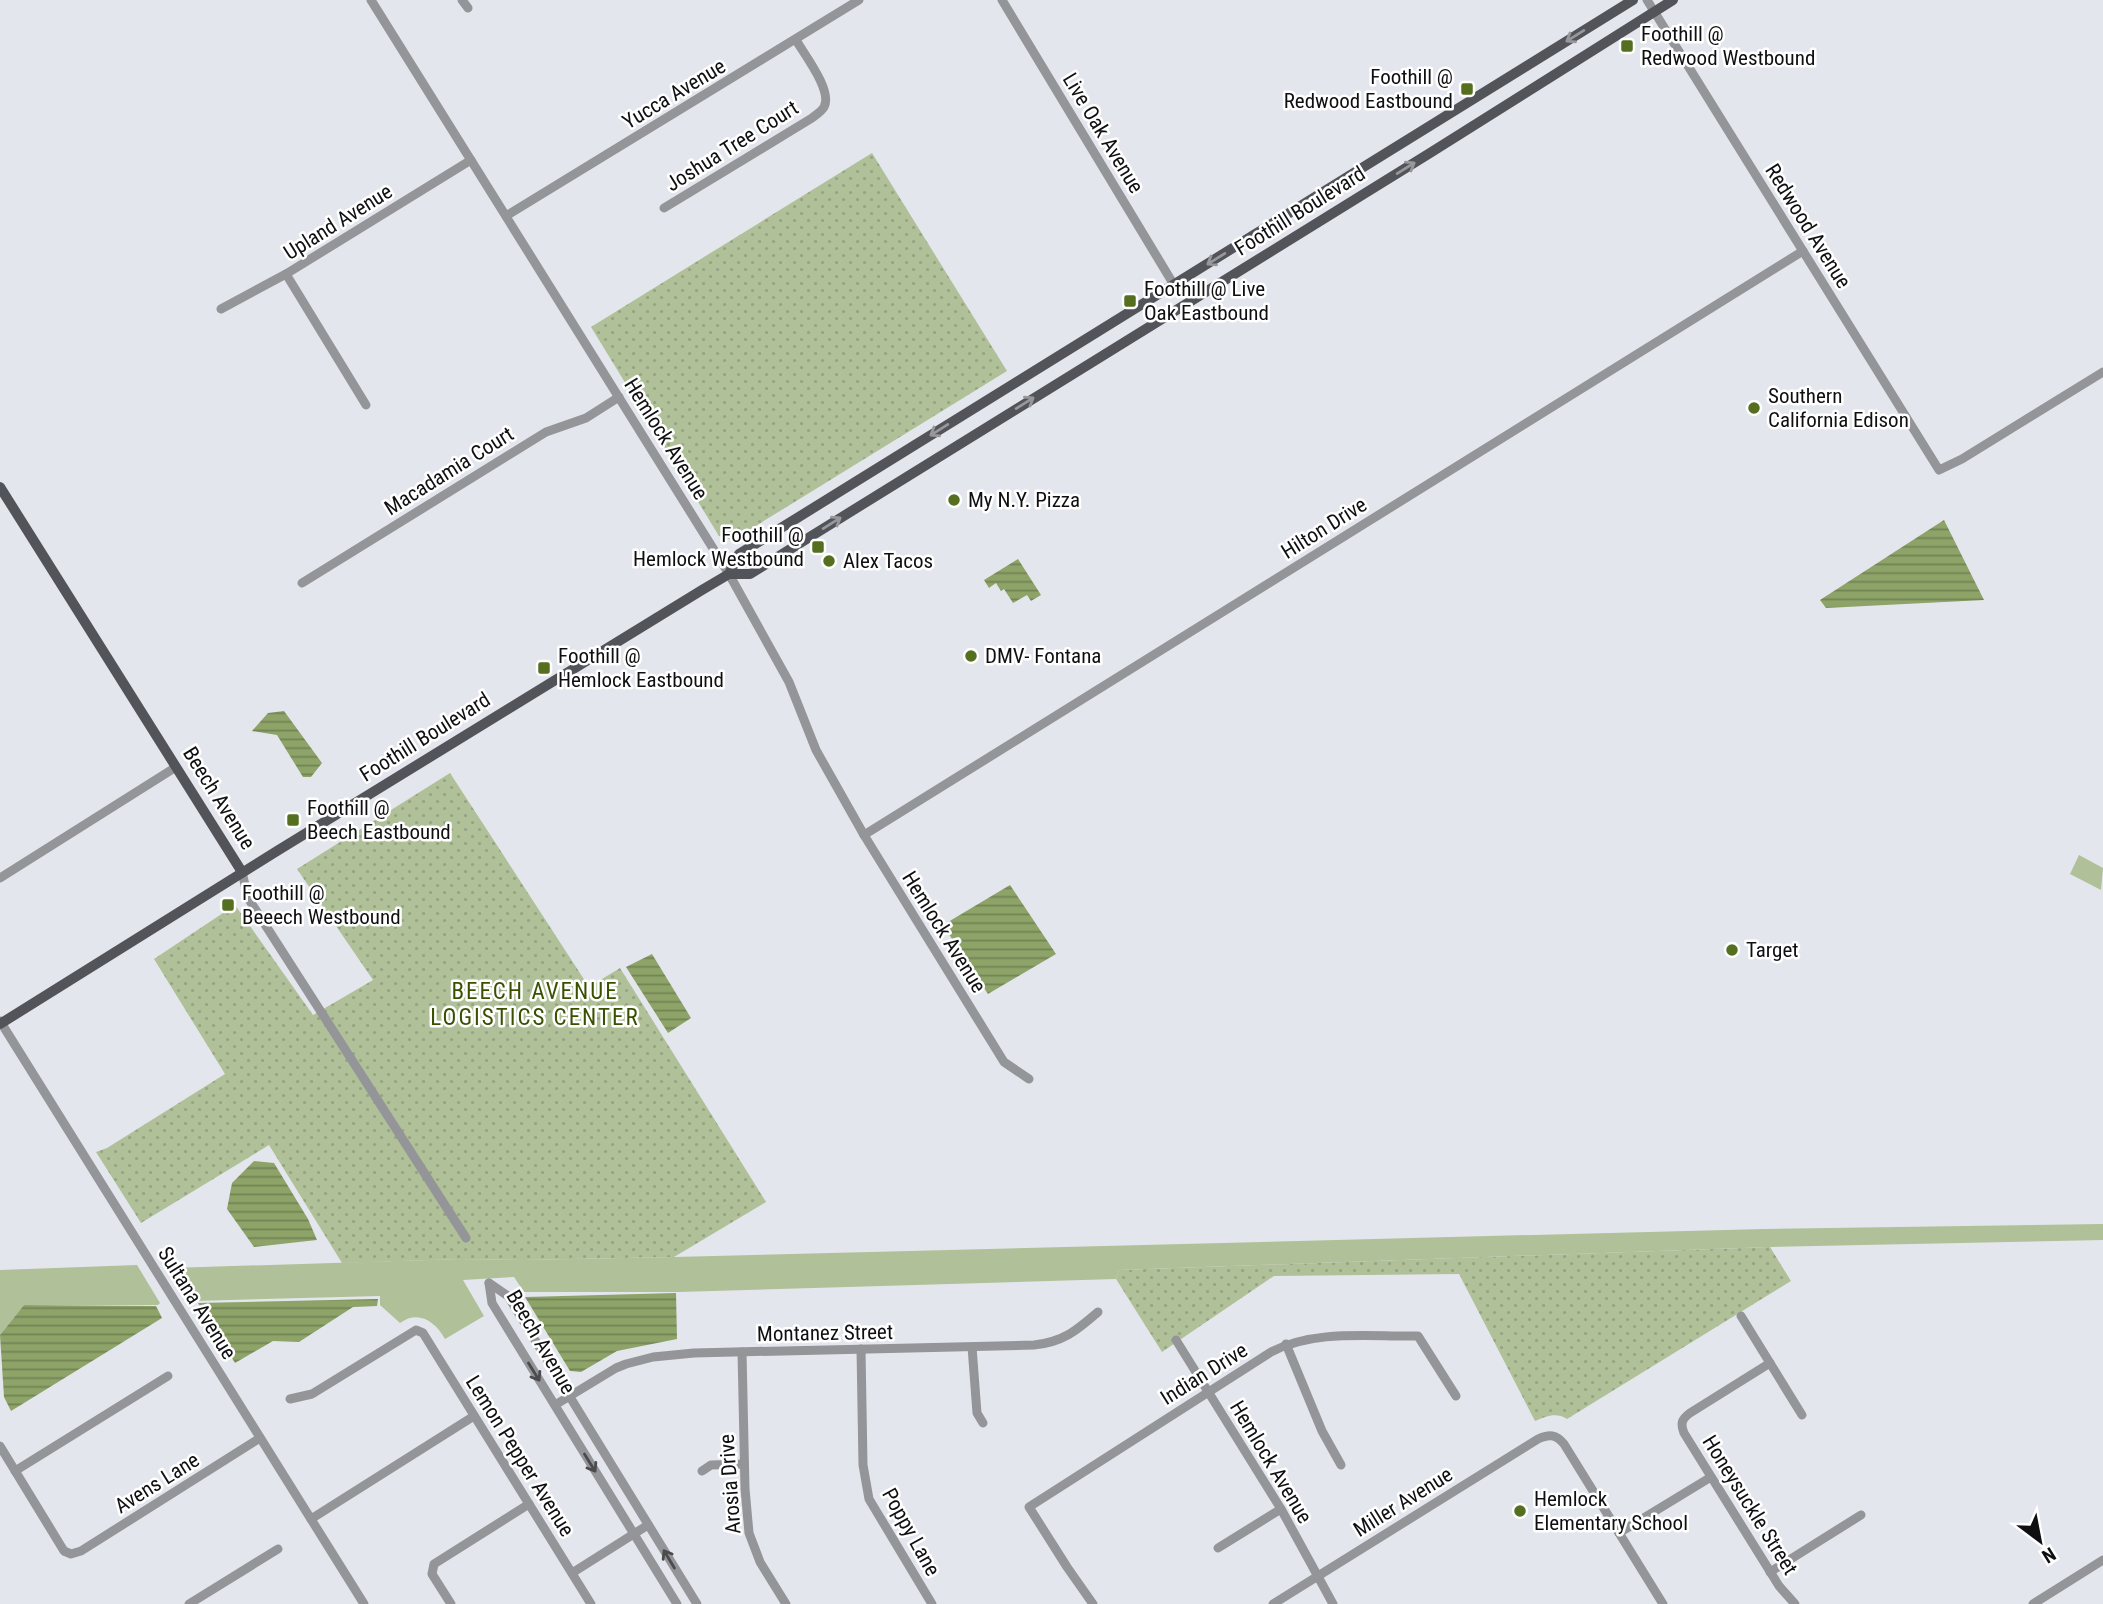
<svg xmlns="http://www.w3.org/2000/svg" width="2103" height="1604" viewBox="0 0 2103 1604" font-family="'Roboto Condensed',sans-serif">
<defs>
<pattern id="grass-dots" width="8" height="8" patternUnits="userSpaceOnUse" patternTransform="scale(1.75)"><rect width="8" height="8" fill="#b0c098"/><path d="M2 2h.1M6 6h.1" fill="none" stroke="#96a482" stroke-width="1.8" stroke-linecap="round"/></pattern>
<pattern id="water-rules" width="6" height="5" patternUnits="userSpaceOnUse" patternTransform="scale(1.75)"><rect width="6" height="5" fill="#8da368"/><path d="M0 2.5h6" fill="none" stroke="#728354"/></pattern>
</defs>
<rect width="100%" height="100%" fill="#e4e6ed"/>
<g fill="url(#grass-dots)">
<polygon points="872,153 1007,371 733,540 719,536 591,327"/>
<polygon points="450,773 589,987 620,968 766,1202 674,1257 522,1260 460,1259 342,1263 269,1145 141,1223 96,1152 107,1148 225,1074 154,959 235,905 313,1015 373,980 297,869"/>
<path d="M1770,1247l21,34 -224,138c-11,-7 -20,-3 -32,2l-76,-147 -185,2 -112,76 -46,-73 3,-9z"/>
</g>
<g fill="#b0c098">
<polygon points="2079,855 2103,868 2101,890 2070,874"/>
<path d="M2103,1224v16l-333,7 -651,23 -3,9 -437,13h-155l-10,-15 -51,3 21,36 -39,23c-10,-18 -27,-29 -45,-16l-20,-18v-9l-187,5 -22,-33 289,-9 62,1 152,-3 1090,-28z"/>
<polygon points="137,1265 160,1303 158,1305 24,1305 0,1335 0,1270"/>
</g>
<g fill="url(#water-rules)">
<polygon points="1944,520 1984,600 1826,608 1820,600"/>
<polygon points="1018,559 1041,595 1031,601 1027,595 1013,603 1004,589 1001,591 996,583 989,588 984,580"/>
<polygon points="284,711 322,763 311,777 303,777 277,735 252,731 268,713"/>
<polygon points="1010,885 1056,954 988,994 943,925"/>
<polygon points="652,954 691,1018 668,1033 626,967"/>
<polygon points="254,1161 274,1163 308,1219 317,1240 254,1247 227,1209 232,1183"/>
<polygon points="676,1293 677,1339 617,1351 581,1372 570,1371 525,1297"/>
<polygon points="378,1299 377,1306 353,1307 299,1342 273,1341 235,1363 198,1303"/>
<polygon points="24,1305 156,1306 162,1318 11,1411 4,1397 0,1335"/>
</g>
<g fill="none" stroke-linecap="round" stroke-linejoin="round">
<g stroke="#949598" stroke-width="9">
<polyline points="371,0 729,574 789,682 816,750 864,835 1004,1062 1029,1079"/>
<polyline points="462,0 468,8"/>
<polyline points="1002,0 1174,285"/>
<polyline points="1647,0 1939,470 1962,459 2103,372"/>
<path d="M664,208l148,-90c4,-3 10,-7 12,-11 9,-16 -20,-53 -28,-67"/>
<polyline points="506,216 859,0"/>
<polyline points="286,274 366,405"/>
<polyline points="221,309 286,274 471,160"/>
<polyline points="302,583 546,432 586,418 619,397"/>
<polyline points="864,835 1803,251"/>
<polyline points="242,872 248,898 466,1238"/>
<polyline points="0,878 176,767"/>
<polyline points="0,1021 364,1604"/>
<polyline points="489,1283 508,1296 697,1604"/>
<polyline points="489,1283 492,1303 677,1604"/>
<polyline points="1741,1316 1802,1415"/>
<polyline points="1176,1340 1281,1509 1333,1604"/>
<polyline points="1286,1344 1322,1431 1341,1465"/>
<polyline points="972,1347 977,1413 983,1423"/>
<polyline points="861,1349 863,1465 869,1499 932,1604"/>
<polyline points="742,1352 745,1489 749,1533 760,1562 786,1604"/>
<path d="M1770,1363l-80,50c-8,6 -10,10 -6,20l95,153 16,18"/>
<polyline points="290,1399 312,1394 416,1330 423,1333 591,1604"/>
<path d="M555,1405l61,-37 10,-4 27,-7 41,-4 340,-8c29,-3 42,-14 64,-33"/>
<polyline points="0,1446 64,1551 71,1554 81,1551 260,1438"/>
<polyline points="15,1471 168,1376"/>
<polyline points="702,1471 711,1465 744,1464"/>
<polyline points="311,1519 474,1416"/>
<polyline points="1619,1533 1711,1477"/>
<polyline points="1218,1548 1281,1509"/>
<polyline points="1770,1572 1861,1515"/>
<polyline points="572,1573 648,1525"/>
<polyline points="189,1604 278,1549"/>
<polyline points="451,1604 432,1574 434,1564 529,1504"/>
<path d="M1093,1604l-26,-37 -38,-60 242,-155c44,-23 99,-15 147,-16l38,60"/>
<path d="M1273,1604l265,-165c11,-5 18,-5 26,5l99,160"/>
<polyline points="2033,1604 2103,1560"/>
</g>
<g stroke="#525459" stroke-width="10">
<polyline points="0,487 242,872"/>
<polyline points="729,574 739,554 1633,0"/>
<polyline points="0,1024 277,851 702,590 729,574 750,574 1430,153 1673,0"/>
</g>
</g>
<defs><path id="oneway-shaft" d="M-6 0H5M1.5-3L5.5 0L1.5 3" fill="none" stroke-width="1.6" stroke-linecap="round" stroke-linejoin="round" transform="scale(1.75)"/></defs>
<g stroke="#97989b">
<use href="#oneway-shaft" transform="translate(1575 36) rotate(148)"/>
<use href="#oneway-shaft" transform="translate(1406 168) rotate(-32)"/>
<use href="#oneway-shaft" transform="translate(1216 259) rotate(148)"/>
<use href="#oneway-shaft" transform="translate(1025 403) rotate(-32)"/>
<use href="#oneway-shaft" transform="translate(939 430) rotate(148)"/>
<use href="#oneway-shaft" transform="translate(832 523) rotate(-32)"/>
</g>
<g stroke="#4b4b4e">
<use href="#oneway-shaft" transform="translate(534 1372) rotate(58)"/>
<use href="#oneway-shaft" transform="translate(590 1463) rotate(58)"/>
<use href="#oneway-shaft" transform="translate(669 1559) rotate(-121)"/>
</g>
<g fill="#556e20" stroke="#fff" stroke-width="2.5">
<rect x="1620" y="39" width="14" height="14" rx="3.5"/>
<rect x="1460" y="82" width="14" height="14" rx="3.5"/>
<rect x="1123" y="294" width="14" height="14" rx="3.5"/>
<circle cx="1754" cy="408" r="7"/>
<circle cx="954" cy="500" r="7"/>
<rect x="811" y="540" width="14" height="14" rx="3.5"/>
<circle cx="829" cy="561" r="7"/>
<circle cx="971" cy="656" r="7"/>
<rect x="537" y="661" width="14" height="14" rx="3.5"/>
<rect x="286" y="813" width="14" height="14" rx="3.5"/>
<rect x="221" y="898" width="14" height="14" rx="3.5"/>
<circle cx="1732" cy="950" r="7"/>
<circle cx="1520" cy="1511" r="7"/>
</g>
<g text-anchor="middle" stroke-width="5" stroke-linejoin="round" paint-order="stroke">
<g font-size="21" fill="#0f0f12" stroke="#fff" text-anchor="start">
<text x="1641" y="41">Foothill @<tspan x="1641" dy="24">Redwood Westbound</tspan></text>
<text x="1453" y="84" text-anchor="end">Foothill @<tspan x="1453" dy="24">Redwood Eastbound</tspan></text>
<text x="1144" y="296">Foothill @ Live<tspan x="1144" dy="24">Oak Eastbound</tspan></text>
<text x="1768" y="403">Southern<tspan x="1768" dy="24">California Edison</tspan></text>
<text x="968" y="507">My N.Y. Pizza</text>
<text x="804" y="542" text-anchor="end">Foothill @<tspan x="804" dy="24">Hemlock Westbound</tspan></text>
<text x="843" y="568">Alex Tacos</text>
<text x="558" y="663">Foothill @<tspan x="558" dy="24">Hemlock Eastbound</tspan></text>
<text x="985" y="663">DMV- Fontana</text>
<text x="307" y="815">Foothill @<tspan x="307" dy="24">Beech Eastbound</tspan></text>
<text x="242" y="900">Foothill @<tspan x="242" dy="24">Beeech Westbound</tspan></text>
<text x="1746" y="957">Target</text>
<text x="1534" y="1506">Hemlock<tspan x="1534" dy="24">Elementary School</tspan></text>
</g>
<g font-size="21" fill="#0f0f12" stroke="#fff">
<text transform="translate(674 94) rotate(-31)" y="7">Yucca Avenue</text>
<text transform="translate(1103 133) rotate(59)" y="7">Live Oak Avenue</text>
<text transform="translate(732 146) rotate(-32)" y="7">Joshua Tree Court</text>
<text transform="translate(1300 211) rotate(-32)" y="7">Foothill Boulevard</text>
<text transform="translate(338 222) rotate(-32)" y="7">Upland Avenue</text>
<text transform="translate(1808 226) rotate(58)" y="7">Redwood Avenue</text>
<text transform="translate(666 439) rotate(58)" y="7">Hemlock Avenue</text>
<text transform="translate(449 471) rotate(-32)" y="7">Macadamia Court</text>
<text transform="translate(1324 528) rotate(-32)" y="7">Hilton Drive</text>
<text transform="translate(425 737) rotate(-32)" y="7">Foothill Boulevard</text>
<text transform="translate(219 798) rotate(58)" y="7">Beech Avenue</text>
<text transform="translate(944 932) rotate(58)" y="7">Hemlock Avenue</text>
<text transform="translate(197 1303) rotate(58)" y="7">Sultana Avenue</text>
<text transform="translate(825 1333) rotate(-1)" y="7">Montanez Street</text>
<text transform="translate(541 1342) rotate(60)" y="7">Beech Avenue</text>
<text transform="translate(1204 1374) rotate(-32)" y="7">Indian Drive</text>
<text transform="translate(520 1456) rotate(58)" y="7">Lemon Pepper Avenue</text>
<text transform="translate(1271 1462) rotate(59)" y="7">Hemlock Avenue</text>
<text transform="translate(157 1483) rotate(-32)" y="7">Avens Lane</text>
<text transform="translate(730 1484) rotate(-94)" y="7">Arosia Drive</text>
<text transform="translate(1403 1502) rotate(-32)" y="7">Miller Avenue</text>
<text transform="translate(1750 1505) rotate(58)" y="7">Honeysuckle Street</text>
<text transform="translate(911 1532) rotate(61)" y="7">Poppy Lane</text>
</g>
<g font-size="23" letter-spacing="2" fill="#3a5001" stroke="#fff">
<text x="535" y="999">BEECH AVENUE<tspan x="535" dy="26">LOGISTICS CENTER</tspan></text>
</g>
</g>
<g transform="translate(2040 1541) rotate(148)" stroke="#ffffff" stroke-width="5" paint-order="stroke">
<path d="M0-5L12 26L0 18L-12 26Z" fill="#0f0f12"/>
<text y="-10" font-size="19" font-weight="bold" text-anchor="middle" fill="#0f0f12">N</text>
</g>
</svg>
